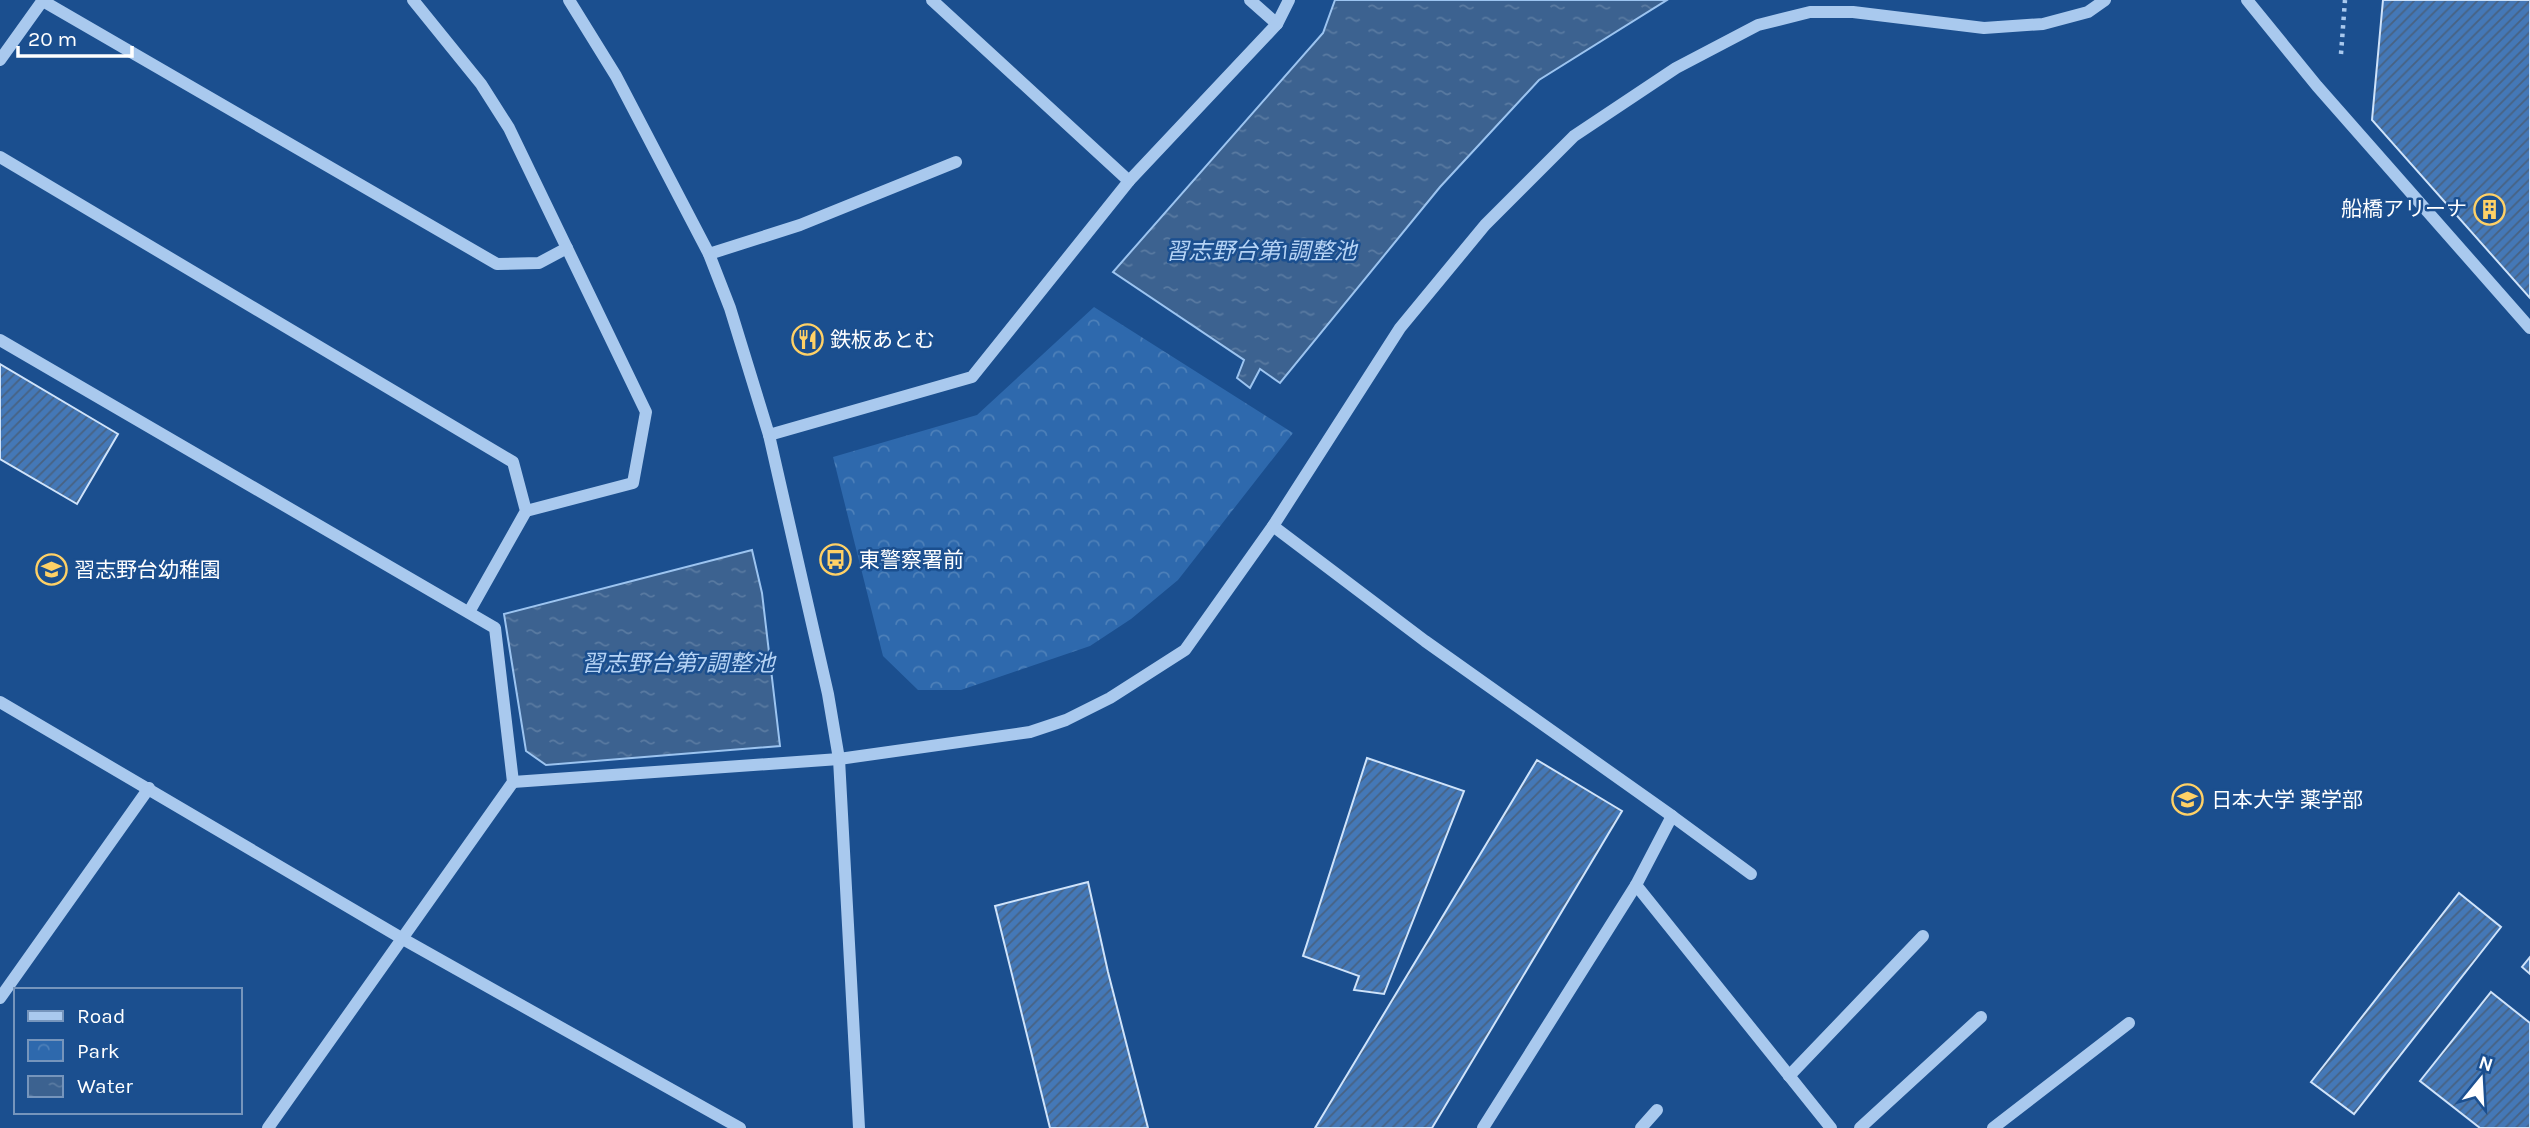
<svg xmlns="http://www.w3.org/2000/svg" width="2530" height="1128" viewBox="0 0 2530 1128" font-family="Karla,'Noto Sans JP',sans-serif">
<defs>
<pattern id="park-crowns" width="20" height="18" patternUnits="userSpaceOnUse" patternTransform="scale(1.75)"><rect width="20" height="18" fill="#2e69ad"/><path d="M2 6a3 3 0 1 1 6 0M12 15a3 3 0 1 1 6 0" fill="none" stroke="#4d80b9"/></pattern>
<pattern id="water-ripples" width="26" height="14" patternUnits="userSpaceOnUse" patternTransform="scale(1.75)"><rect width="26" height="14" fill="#3c6290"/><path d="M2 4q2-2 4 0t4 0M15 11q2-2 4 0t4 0" fill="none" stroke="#597aa1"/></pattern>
<pattern id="building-hatch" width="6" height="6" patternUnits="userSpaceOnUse" patternTransform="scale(1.75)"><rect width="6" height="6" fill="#4478b7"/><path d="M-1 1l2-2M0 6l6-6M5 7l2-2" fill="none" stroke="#486282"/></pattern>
</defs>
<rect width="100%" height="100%" fill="#1b4f8f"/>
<polygon fill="url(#park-crowns)" points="1094,307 1293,433 1178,580 1131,619 1090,646 961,690 918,690 883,656 833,457 977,415"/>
<g fill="url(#water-ripples)" stroke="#9cc4f0" stroke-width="2">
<polygon points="1335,0 1667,0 1539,80 1440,187 1280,383 1260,369 1250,388 1237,378 1244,360 1113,272 1323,33"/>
<polygon points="752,550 762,593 780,746 546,765 526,751 504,614"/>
</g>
<g fill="url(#building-hatch)" stroke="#cfe3fa" stroke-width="2">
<polygon points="2383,0 2530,0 2530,298 2372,120"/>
<polygon points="0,364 118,434 77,504 0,459"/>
<polygon points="1367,758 1464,791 1384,994 1354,990 1359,976 1303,956"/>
<polygon points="1537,760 1622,811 1432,1128 1315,1128"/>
<polygon points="1088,882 1108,972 1148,1128 1050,1128 995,906"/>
<polygon points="2459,893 2501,927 2354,1114 2311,1082"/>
<polygon points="2530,957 2530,974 2522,967"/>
<polygon points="2491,992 2530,1023 2530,1128 2480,1128 2420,1081"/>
</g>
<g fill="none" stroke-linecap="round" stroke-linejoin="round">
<polyline stroke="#a9c9ee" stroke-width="4.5" stroke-dasharray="3.5 5" stroke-linecap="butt" points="2341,54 2345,0"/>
<g stroke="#a9c9ee" stroke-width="12">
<polyline points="413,0 481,84 509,128 646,412 633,483 526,511"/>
<polyline points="569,0 616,76 709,254 730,308 769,435 828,694 839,759 859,1128"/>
<polyline points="932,0 1129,181"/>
<polyline points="1250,0 1277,24"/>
<polyline points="2247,0 2317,86 2530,328"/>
<polyline points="43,1 497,264 539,263 567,248"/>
<polyline points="0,60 43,0"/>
<polyline points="0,157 513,462 526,511 469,612"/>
<polyline points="709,254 800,225 956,162"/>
<polyline points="0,340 495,628 513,782 268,1128"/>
<polyline points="769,435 972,377 1129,181 1277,24 1289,0"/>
<polyline points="1273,526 1425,641 1672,816 1636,885 1483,1128"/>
<polyline points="0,702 403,939 740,1128"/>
<polyline points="513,782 839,759 1030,732 1066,720 1110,698 1185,650 1273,526 1400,328 1485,225 1574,136 1676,68 1758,25 1810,12 1853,12 1984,28 2043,24 2088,12 2105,0"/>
<polyline points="1672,816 1751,874"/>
<polyline points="1636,885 1831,1128"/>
<polyline points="0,998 149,788"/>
<polyline points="1789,1076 1923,936"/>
<polyline points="1641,1128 1657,1110"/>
<polyline points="1860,1128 1981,1017"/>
<polyline points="1993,1128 2129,1023"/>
</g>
</g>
<defs>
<symbol id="building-ring" viewBox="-11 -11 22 22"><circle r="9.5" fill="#1b4f8f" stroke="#ffd166" stroke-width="1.5"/><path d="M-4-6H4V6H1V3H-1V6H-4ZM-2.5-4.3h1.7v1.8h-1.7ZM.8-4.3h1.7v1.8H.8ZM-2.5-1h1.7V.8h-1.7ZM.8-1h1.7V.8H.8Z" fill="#ffd166"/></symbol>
<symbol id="restaurant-ring" viewBox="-11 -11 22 22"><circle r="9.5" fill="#1b4f8f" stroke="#ffd166" stroke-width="1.5"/><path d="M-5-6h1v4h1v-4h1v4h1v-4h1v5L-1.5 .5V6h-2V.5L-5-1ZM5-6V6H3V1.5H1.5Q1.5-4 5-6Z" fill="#ffd166"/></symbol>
<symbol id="bus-ring" viewBox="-11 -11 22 22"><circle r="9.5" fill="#1b4f8f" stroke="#ffd166" stroke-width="1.5"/><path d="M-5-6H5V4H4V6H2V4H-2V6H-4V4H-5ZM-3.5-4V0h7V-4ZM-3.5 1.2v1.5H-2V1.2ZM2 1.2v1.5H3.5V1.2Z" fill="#ffd166"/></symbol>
<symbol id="school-ring" viewBox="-11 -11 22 22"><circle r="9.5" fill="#1b4f8f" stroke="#ffd166" stroke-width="1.5"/><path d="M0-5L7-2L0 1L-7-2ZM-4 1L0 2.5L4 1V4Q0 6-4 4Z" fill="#ffd166"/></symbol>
<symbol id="university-ring" viewBox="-11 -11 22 22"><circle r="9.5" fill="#1b4f8f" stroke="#ffd166" stroke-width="1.5"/><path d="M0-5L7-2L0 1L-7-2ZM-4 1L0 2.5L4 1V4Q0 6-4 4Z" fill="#ffd166"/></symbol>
</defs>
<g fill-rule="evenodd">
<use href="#building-ring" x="2472" y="192" width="35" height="35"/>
<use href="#restaurant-ring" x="790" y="322" width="35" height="35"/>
<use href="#bus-ring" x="818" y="542" width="35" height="35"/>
<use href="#school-ring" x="34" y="552" width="35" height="35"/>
<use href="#university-ring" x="2170" y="782" width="35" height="35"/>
</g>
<g text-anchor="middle" stroke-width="5" stroke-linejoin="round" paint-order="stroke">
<g font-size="21" fill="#fff" stroke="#1b4f8f" text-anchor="start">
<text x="2467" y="216" text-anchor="end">船橋アリーナ</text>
<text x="830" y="347">鉄板あとむ</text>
<text x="859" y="567">東警察署前</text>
<text x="74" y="577">習志野台幼稚園</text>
<text x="2211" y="807">日本大学 薬学部</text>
</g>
<g font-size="23" font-style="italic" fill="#b5d3f5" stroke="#1b4f8f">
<text x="1261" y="259">習志野台第1調整池</text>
<text x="678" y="671">習志野台第7調整池</text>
</g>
</g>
<rect x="14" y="988" width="228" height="126" fill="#1b4f8f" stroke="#7695bc" stroke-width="2"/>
<rect x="28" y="1011" width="35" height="10" fill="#a9c9ee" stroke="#7695bc" stroke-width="2"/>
<text x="77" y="1023" font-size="21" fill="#ffffff">Road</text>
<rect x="28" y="1040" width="35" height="21" fill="url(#park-crowns)" stroke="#7695bc" stroke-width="2"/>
<text x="77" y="1058" font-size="21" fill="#ffffff">Park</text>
<rect x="28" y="1076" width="35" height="21" fill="url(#water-ripples)" stroke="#7695bc" stroke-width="2"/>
<text x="77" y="1093" font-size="21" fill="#ffffff">Water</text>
<g transform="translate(2481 1079) rotate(18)" stroke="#1b4f8f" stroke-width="5" paint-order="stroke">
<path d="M0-5L12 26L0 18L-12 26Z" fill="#ffffff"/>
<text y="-10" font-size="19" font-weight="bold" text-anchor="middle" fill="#ffffff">N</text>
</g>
<path d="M18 46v10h114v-10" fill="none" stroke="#ffffff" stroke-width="3.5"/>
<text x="28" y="46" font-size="21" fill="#ffffff" stroke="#1b4f8f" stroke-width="5" paint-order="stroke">20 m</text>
</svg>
